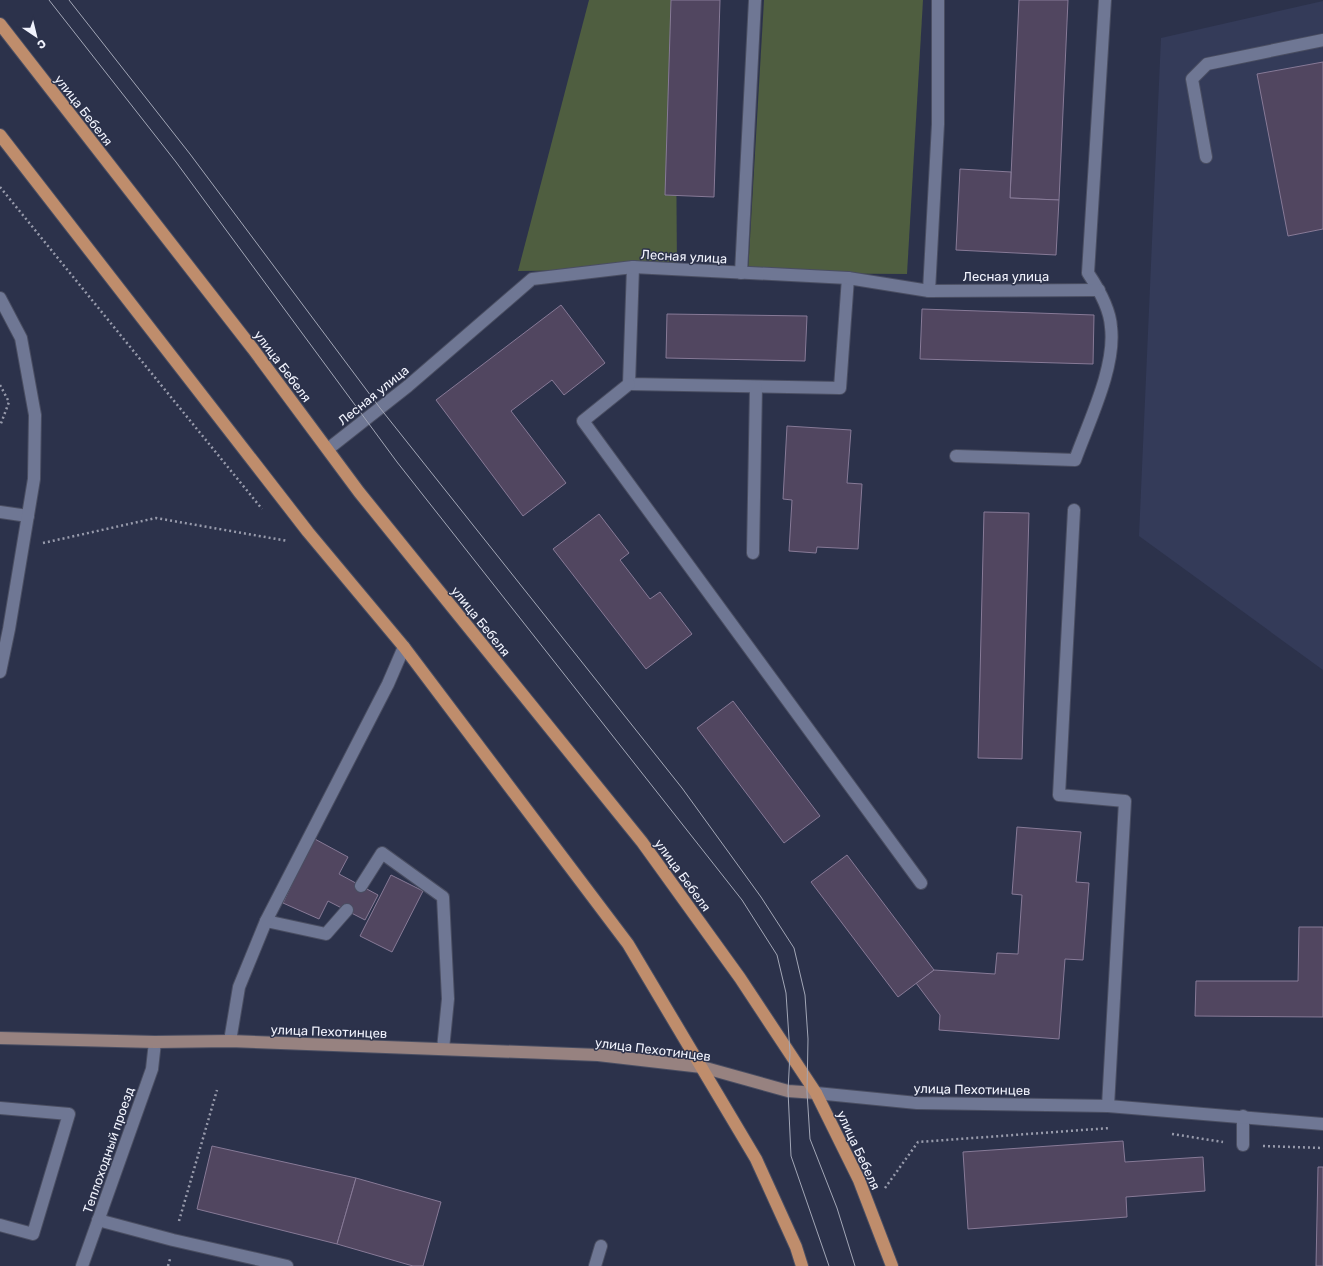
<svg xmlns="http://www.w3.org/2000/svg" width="1323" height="1266" viewBox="0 0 1323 1266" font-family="Rubik,sans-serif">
<rect width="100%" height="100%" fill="#2c324b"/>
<polygon fill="#343b59" points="1323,1 1323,670 1139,536 1161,38"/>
<g fill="#4f5e40">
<polygon points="589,0 675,0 677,269 518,271"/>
<polygon points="764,0 923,0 907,274 748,273"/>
</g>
<g fill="#514660" stroke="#877a97">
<polygon points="671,0 720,0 714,197 665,195"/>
<polygon points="1019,0 1068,0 1059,200 1010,198"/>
<polygon points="1323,62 1323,229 1288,236 1257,74"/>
<polygon points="960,169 1011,172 1010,198 1059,200 1056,255 956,250"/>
<polygon points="561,305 605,363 564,395 552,380 511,411 566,483 523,516 436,400"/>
<polygon points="922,309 1094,315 1093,364 920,359"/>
<polygon points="667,314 807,316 805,361 666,358"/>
<polygon points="787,426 851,430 847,483 862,484 858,549 817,547 816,553 789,551 792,500 783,499"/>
<polygon points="984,512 1029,513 1022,759 978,758"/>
<polygon points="599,514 629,553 620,560 650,599 660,592 692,634 646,669 553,549"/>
<polygon points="733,701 820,816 784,843 697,728"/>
<polygon points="1017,827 1081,832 1076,882 1089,883 1083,960 1065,959 1059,1039 939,1030 940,1015 916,983 934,970 995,974 997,953 1018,954 1022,895 1012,894"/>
<polygon points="313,838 348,857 339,874 378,895 365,920 328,901 319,919 283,903"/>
<polygon points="847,855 934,970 898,997 811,882"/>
<polygon points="391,875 423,891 392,952 360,936"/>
<polygon points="1299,927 1323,927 1323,1017 1195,1016 1196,981 1298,981"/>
<polygon points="1123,1141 1125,1162 1203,1157 1205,1191 1126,1197 1127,1217 968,1229 963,1152"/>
<polygon points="212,1146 356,1178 337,1244 197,1209"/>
<polygon points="1318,1167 1323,1167 1323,1266 1316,1266"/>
<polygon points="356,1178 441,1202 423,1266 413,1266 337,1244"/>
</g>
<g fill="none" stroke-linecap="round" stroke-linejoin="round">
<defs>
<g id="lane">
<polyline points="1206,157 1192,79 1207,64 1323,40"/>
<polyline points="633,267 629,384 840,388 848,278"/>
<polyline points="741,273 755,0"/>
<polyline points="929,291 938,124 938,0"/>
<polyline points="629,384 583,421 921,883"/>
<path d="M956,456l119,4c14,-39 41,-93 36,-133 -1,-18 -13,-39 -23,-54l17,-273"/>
<polyline points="1074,510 1059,795 1125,801 1108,1106"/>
<polyline points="0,512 28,516"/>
<polyline points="753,553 756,387"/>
<polyline points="361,886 382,853 443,897 448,999 443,1049"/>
<polyline points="266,921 326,934 347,910"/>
<polyline points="0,1108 69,1114 33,1234 0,1225"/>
<polyline points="1243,1116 1243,1145"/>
<polyline points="98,1220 173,1240 287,1266"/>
<polyline points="595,1266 601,1246"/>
</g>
<g id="street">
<polyline points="0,298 21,338 35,415 34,479 9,629 0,672"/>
<polyline points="328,449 408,386 532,279 633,267 848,278 929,291 1099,290"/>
<polyline points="230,1041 239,987 266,921 388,684 404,647"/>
<polyline points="816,1093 917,1103 1108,1106 1323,1124"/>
<polyline points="82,1266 152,1069 155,1042"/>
</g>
<polyline id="secondary" points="0,1038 155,1042 230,1041 598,1055 702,1067 788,1091 816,1093"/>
<g id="primary">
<polyline points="0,24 253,349 359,492 642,842 740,978 816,1093 859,1180 892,1266"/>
<polyline points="0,135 308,532 404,647 628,944 756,1159 796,1247 802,1266"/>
</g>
</defs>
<use href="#lane" stroke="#4a4e62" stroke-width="14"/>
<use href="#street" stroke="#4a4e62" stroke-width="14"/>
<use href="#secondary" stroke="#4a4e62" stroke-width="14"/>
<use href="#primary" stroke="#4a4e62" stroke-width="14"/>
<g stroke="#989bac" stroke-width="2.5" stroke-dasharray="2 3" stroke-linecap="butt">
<polyline points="0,187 262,509"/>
<polyline points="0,385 9,402 0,426"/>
<polyline points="43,543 156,518 288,541"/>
<polyline points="1172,1134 1223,1142"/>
<polyline points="1263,1146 1323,1148"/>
<polyline points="885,1188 918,1142 1110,1128"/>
<polyline points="179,1221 217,1090"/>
<polyline points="168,1266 170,1259"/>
</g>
<use href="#lane" stroke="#6f7794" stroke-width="12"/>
<use href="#street" stroke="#6f7794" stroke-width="12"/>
<use href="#secondary" stroke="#978280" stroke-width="12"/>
<use href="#primary" stroke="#bf8d6c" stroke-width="12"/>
<g stroke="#a2a6b6" stroke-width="1">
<polyline points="49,0 176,162 397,462 742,900 777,955 786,993 790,1053 788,1091 791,1156 829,1266"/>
<polyline points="69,0 190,154 380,408 682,788 761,897 794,948 805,995 808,1039 807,1092 810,1139 837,1208 855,1266"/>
</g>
</g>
<g text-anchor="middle" stroke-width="3" stroke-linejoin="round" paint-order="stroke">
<g font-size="13" fill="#f1f3fd" stroke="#2c324b">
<text transform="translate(84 110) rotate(52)" y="5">улица Бебеля</text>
<text transform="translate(684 256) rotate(3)" y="5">Лесная улица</text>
<text x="1006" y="281">Лесная улица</text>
<text transform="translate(283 366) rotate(53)" y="5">улица Бебеля</text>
<text transform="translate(373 395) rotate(-39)" y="5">Лесная улица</text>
<text transform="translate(481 621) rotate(51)" y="5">улица Бебеля</text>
<text transform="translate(683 875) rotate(54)" y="5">улица Бебеля</text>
<text transform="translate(329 1031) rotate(2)" y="5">улица Пехотинцев</text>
<text transform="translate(653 1049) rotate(7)" y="5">улица Пехотинцев</text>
<text transform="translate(972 1089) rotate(1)" y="5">улица Пехотинцев</text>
<text transform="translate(108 1150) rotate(-71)" y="5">Теплоходный проезд</text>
<text transform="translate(859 1150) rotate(65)" y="5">улица Бебеля</text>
</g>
</g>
<g transform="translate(36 36) rotate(145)" stroke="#2c324b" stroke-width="3" paint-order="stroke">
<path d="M0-3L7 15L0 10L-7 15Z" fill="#f1f3fd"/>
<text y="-6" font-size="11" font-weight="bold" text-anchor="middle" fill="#f1f3fd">С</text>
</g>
</svg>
